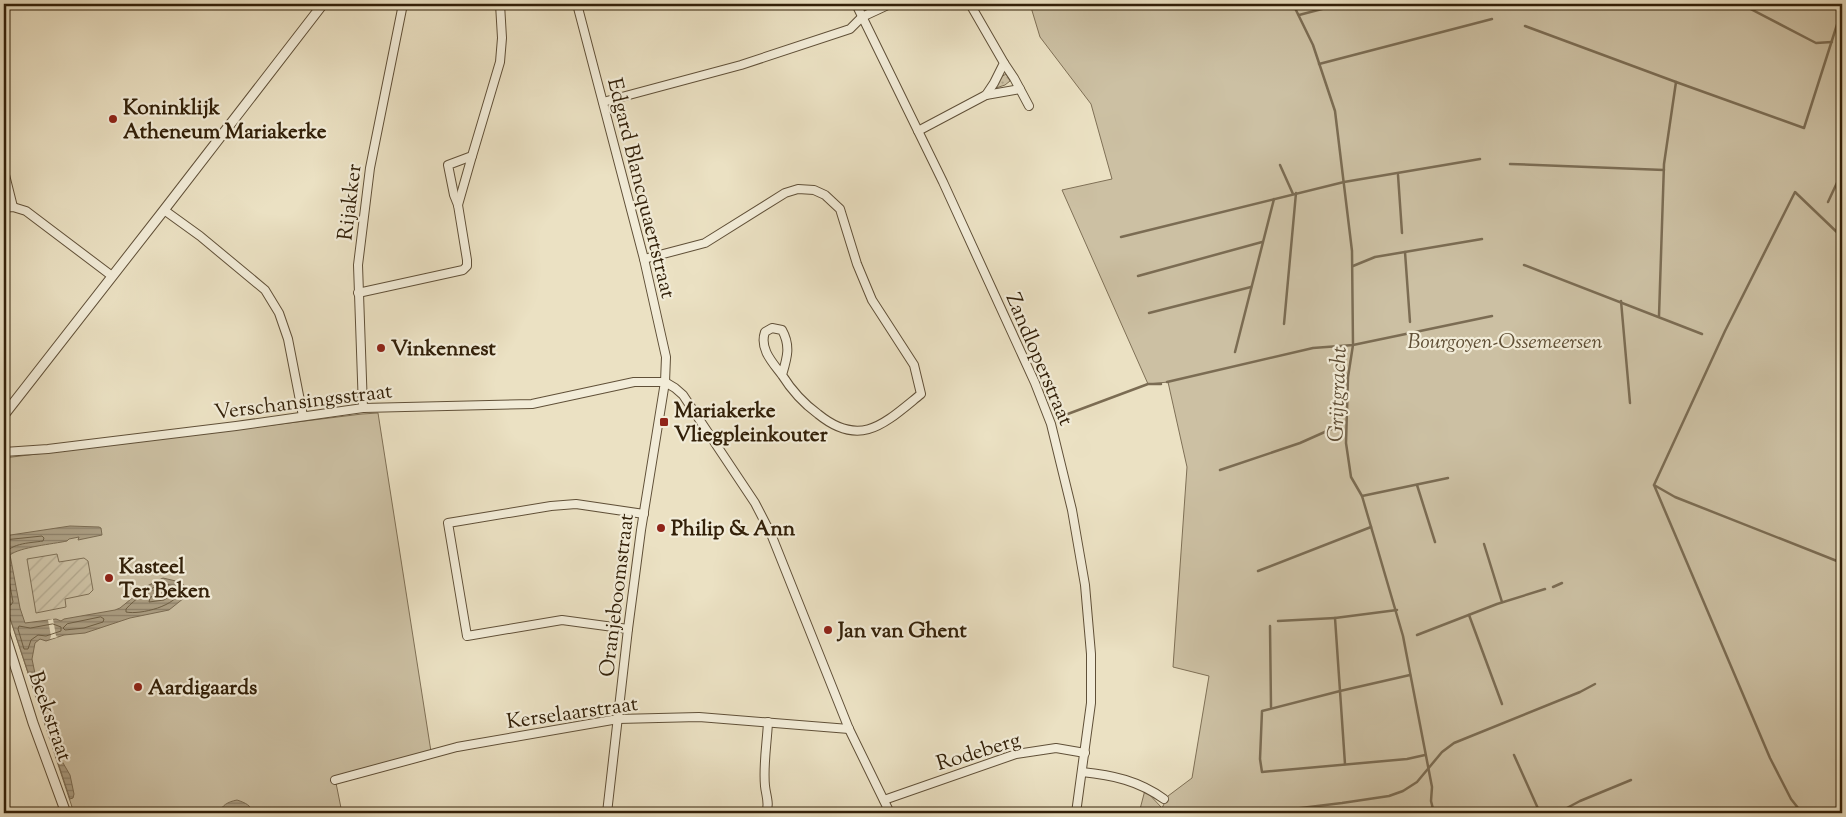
<svg xmlns="http://www.w3.org/2000/svg" width="1846" height="817" viewBox="0 0 1846 817" font-family="'Sorts Mill Goudy',serif">
<defs>
<pattern id="grass-dots" width="8" height="8" patternUnits="userSpaceOnUse" patternTransform="scale(1.25)"><rect width="8" height="8" fill="#ccc0a3"/><path d="M2 2h.1M6 6h.1" fill="none" stroke="#b0a58b" stroke-width="1.8" stroke-linecap="round"/></pattern>
<pattern id="garden-furrows" width="10" height="10" patternUnits="userSpaceOnUse" patternTransform="scale(1.25)"><rect width="10" height="10" fill="#ccc0a3"/><path d="M-1 1l2-2M0 10L10 0M9 11l2-2" fill="none" stroke="#b0a58b"/></pattern>
<pattern id="water-rules" width="6" height="5" patternUnits="userSpaceOnUse" patternTransform="scale(1.25)"><rect width="6" height="5" fill="#ac9f84"/><path d="M0 2.5h6" fill="none" stroke="#8d816a"/></pattern>
</defs>
<rect width="100%" height="100%" fill="#ebe1c3"/>
<filter id="stains"><feTurbulence type="fractalNoise" baseFrequency=".004" numOctaves="4"/><feColorMatrix values="0 0 0 0 .2 0 0 0 0 .09 0 0 0 0 .02 0 0 0 .5 -.17"/></filter>
<radialGradient id="worn" r=".72"><stop offset=".6" stop-color="#630" stop-opacity="0"/><stop offset="1" stop-color="#630" stop-opacity=".3"/></radialGradient>
<path fill="url(#grass-dots)" stroke="#7f7056" d="M1006,74l4,7 -5,4 -9,3 -1,-3c3,-4 6,-9 11,-11z"/>
<g fill="#ccc0a3" stroke="#7f7056">
<polygon points="1030,4 1842,4 1842,813 1139,813 1145,790 1162,808 1168,796 1192,778 1209,676 1173,667 1187,467 1168,382 1148,384 1062,190 1112,179 1091,104 1040,37"/>
<polygon points="378,413 432,758 336,783 342,813 74,813 4,600 4,458 362,414"/>
</g>
<polygon fill="url(#garden-furrows)" stroke="#7f7056" points="57,554 59,562 84,558 88,561 93,590 89,594 65,599 66,607 36,613 27,559"/>
<g fill="url(#water-rules)" stroke="#7b6c53">
<path d="M70,526l29,1 2,1 1,7 -24,5 1,-3 -10,2 -2,2c-14,3 -47,6 -57,14l10,53 5,15 31,-4 5,2 3,-2 51,-9 5,-2 27,-22 16,-8 17,4 6,5 -2,11 -15,12 -39,8 -45,15 -21,2 -18,6 -6,-2 -5,4 -3,16 8,39 19,58 11,19 4,19 -1,4 -3,1 -66,-199v-64z"/>
<path d="M237,800c9,3 13,5 17,13h-36c5,-8 9,-11 19,-13z"/>
</g>
<polygon fill="#ebe1c3" points="53,619 56,636 58,637 50,639 51,636 48,620"/>
<g fill="none" stroke-linecap="round" stroke-linejoin="round">
<g stroke="#6f6046" stroke-width="1">
<path d="M4,540l38,-4 2,2 -1,3c-12,2 -38,2 -38,17l8,44 -2,3 -7,-2"/>
<path d="M163,583l18,6c-3,17 -41,26 -55,23v-3c9,-10 24,-21 37,-26z"/>
<polygon points="163,590 170,592 171,595 164,600 149,602 150,598"/>
<polygon points="101,617 104,619 103,622 84,628 65,630 63,628 67,624"/>
<polygon points="53,624 61,627 61,631 46,636 38,635 31,640 28,649 24,649 18,629 19,626 30,628"/>
</g>
<g stroke="#7b6c53" stroke-width="2.5">
<polyline points="1293,4 1313,45 1335,111 1352,251 1353,345 1348,377 1346,443 1351,477 1362,496 1403,636 1432,787 1431,801 1434,813"/>
<polyline points="1741,4 1816,43 1832,42"/>
<polyline points="1299,15 1341,4"/>
<polyline points="1525,26 1676,82"/>
<polyline points="1319,64 1492,19"/>
<polyline points="1510,164 1664,170"/>
<polyline points="1280,165 1293,194"/>
<polyline points="1398,175 1402,233"/>
<polyline points="1828,202 1842,172"/>
<polyline points="1121,237 1344,182 1480,159"/>
<polyline points="1405,252 1410,322"/>
<polyline points="1524,265 1702,334"/>
<polyline points="1353,266 1375,257 1482,239"/>
<polyline points="1138,276 1262,242"/>
<polyline points="1621,301 1630,403"/>
<polyline points="1149,313 1251,287"/>
<polyline points="1659,316 1664,164 1676,82 1804,128 1842,9"/>
<polyline points="1284,324 1296,193"/>
<polyline points="1235,352 1274,199"/>
<polyline points="1167,382 1313,348 1353,345 1492,316"/>
<polyline points="1057,418 1148,384 1161,384"/>
<polyline points="1220,470 1300,443 1345,423"/>
<polyline points="1417,485 1435,542"/>
<polyline points="1654,485 1675,497 1842,563"/>
<polyline points="1362,496 1448,478"/>
<polyline points="1484,544 1502,602"/>
<polyline points="1258,571 1371,527"/>
<polyline points="1553,587 1562,583"/>
<polyline points="1469,615 1502,704"/>
<polyline points="1278,621 1335,618"/>
<polyline points="1270,626 1271,707"/>
<polyline points="1417,635 1497,604 1545,589"/>
<polyline points="1410,675 1340,691 1262,711 1260,759 1262,772 1407,759 1425,755"/>
<polyline points="1514,755 1540,813"/>
<polyline points="1345,764 1335,618 1397,610"/>
<polyline points="1565,809 1580,801 1631,780"/>
<polyline points="1558,812 1565,809 1567,813"/>
<polyline points="1259,813 1342,803 1389,796 1403,791 1417,782 1442,752 1454,743 1580,692 1595,684"/>
<polyline points="1802,813 1791,799 1770,758 1654,485 1725,331 1795,192 1842,237"/>
</g>
<defs>
<g id="minor">
<polyline points="577,4 644,259 666,357 665,382 641,530 628,629 607,813"/>
<polyline points="856,4 943,182 1035,383 1051,424 1072,510 1085,585 1091,654 1091,703 1076,813"/>
<polyline points="1004,63 1014,78 1029,106"/>
<polyline points="986,95 1020,89"/>
<polyline points="603,102 741,65 850,29 862,17 890,4"/>
<polyline points="918,131 986,95 994,83 1004,63 970,4"/>
<polyline points="4,171 13,207"/>
<polyline points="458,205 472,156"/>
<polyline points="4,208 13,207 26,211 112,276"/>
<polyline points="164,210 200,236 265,290 279,313 288,339 303,416"/>
<path d="M644,259l61,-16 80,-50 13,-4 16,1 11,5 15,14 17,55 15,36 42,65 7,29c-36,29 -60,55 -103,20 -15,-11 -26,-23 -36,-39 5,-17 9,-29 0,-45l-10,-2 -7,4c-6,17 8,31 17,43"/>
<polyline points="358,293 463,270 467,266 467,260 458,205 454,195 448,165 472,156 500,62 502,38 500,4"/>
<polyline points="363,408 358,265 370,168 403,4"/>
<polyline points="4,452 48,449 236,426 363,408 532,404 634,382 665,382 675,388 683,395 755,503 771,534 849,729 890,813"/>
<polyline points="628,629 562,620 467,636 448,523 551,506 576,504 644,514"/>
<path d="M1082,772c31,3 57,9 82,27"/>
<polyline points="335,780 457,747 618,719 699,717 849,729"/>
<polyline points="884,800 1016,754 1056,748 1085,753"/>
<path d="M766,813c4,-9 0,-17 -1,-27 -2,-21 2,-43 3,-64"/>
</g>
<g id="tertiary">
<polyline points="4,415 164,210 323,4"/>
<polyline points="4,631 33,723 66,813"/>
</g>
</defs>
<use href="#minor" stroke="#605038" stroke-width="10"/>
<use href="#tertiary" stroke="#605038" stroke-width="11"/>
<use href="#minor" stroke="#f2ecd8" stroke-width="8"/>
<use href="#tertiary" stroke="#f2ecd8" stroke-width="9"/>
</g>
<g fill="#8f2418" stroke="#f2ecd8" stroke-width="2">
<circle cx="113" cy="119" r="5"/>
<circle cx="381" cy="348" r="5"/>
<rect x="659" y="417" width="10" height="10" rx="2.5"/>
<circle cx="661" cy="528" r="5"/>
<circle cx="109" cy="578" r="5"/>
<circle cx="828" cy="630" r="5"/>
<circle cx="138" cy="687" r="5"/>
</g>
<g text-anchor="middle" stroke-width="4.5" stroke-linejoin="round" paint-order="stroke">
<g font-size="21" font-weight="bold" fill="#322009" stroke="#f2ecd8" text-anchor="start">
<text x="123" y="114">Koninklijk<tspan x="123" dy="24">Atheneum Mariakerke</tspan></text>
<text x="391" y="355">Vinkennest</text>
<text x="674" y="417">Mariakerke<tspan x="674" dy="24">Vliegpleinkouter</tspan></text>
<text x="671" y="535">Philip &amp; Ann</text>
<text x="119" y="573">Kasteel<tspan x="119" dy="24">Ter Beken</tspan></text>
<text x="838" y="637">Jan van Ghent</text>
<text x="148" y="694">Aardigaards</text>
</g>
<g font-size="21" fill="#322009" stroke="#f2ecd8">
<text transform="translate(642 188) rotate(76)" y="7">Edgard Blancquaertstraat</text>
<text transform="translate(349 202) rotate(-83)" y="7">Rijakker</text>
<text transform="translate(1040 359) rotate(67)" y="7">Zandloperstraat</text>
<text transform="translate(303 401) rotate(-7)" y="7">Verschansingsstraat</text>
<text transform="translate(616 595) rotate(-83)" y="7">Oranjeboomstraat</text>
<text transform="translate(572 712) rotate(-8)" y="7">Kerselaarstraat</text>
<text transform="translate(51 716) rotate(71)" y="7">Beekstraat</text>
<text transform="translate(978 751) rotate(-17)" y="7">Rodeberg</text>
</g>
<g font-size="21" font-style="italic" fill="#605037" stroke="#f2ecd8">
<text x="1505" y="348">Bourgoyen-Ossemeersen</text>
</g>
<g font-size="22" font-style="italic" fill="#5d4c34" stroke="#f2ecd8">
<text transform="translate(1336 394) rotate(-88)" y="8">Grijtgracht</text>
</g>
</g>
<rect width="1846" height="817" fill="none" stroke="#ebe1c3" stroke-width="20"/>
<rect x="5" y="5" width="1836" height="807" fill="none" stroke="#322009" stroke-width="2.5"/>
<rect x="10" y="10" width="1826" height="797" fill="none" stroke="#322009"/>
<rect width="100%" height="100%" filter="url(#stains)"/>
<rect width="100%" height="100%" fill="url(#worn)"/>
</svg>
